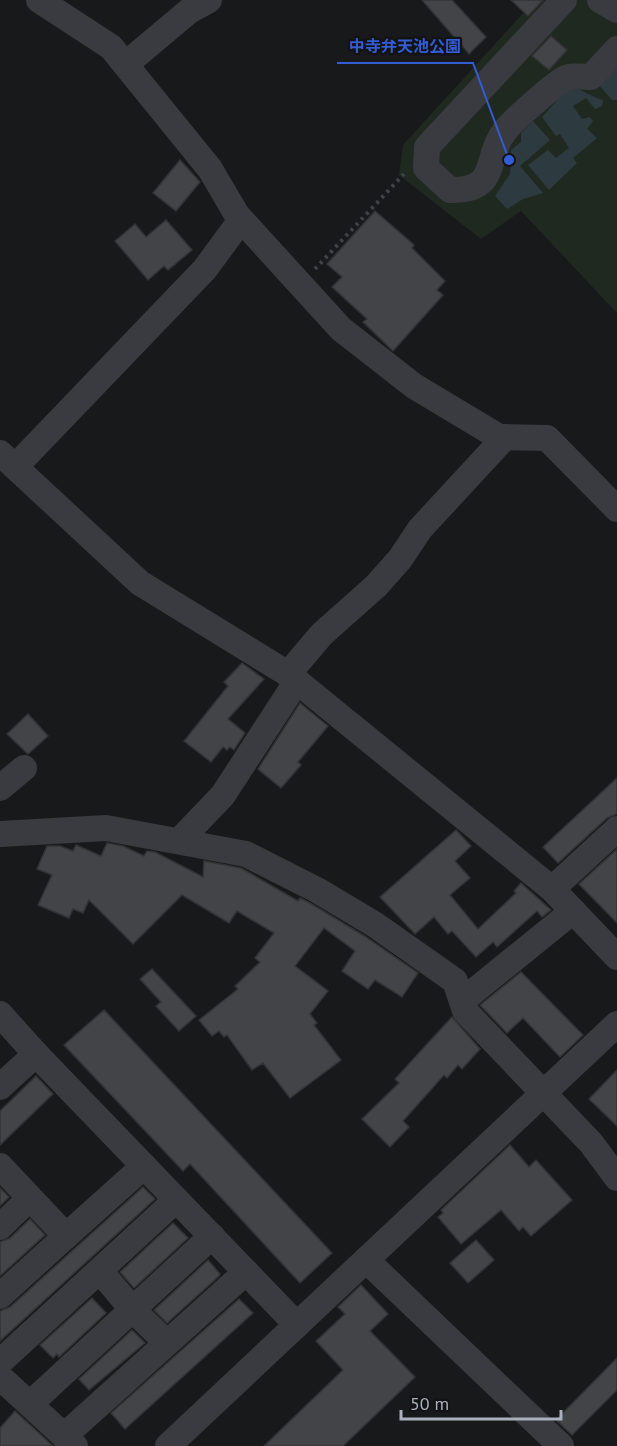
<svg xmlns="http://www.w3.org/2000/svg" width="617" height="1446" viewBox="0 0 617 1446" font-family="'PT Sans','Noto Sans JP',sans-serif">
<rect width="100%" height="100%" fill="#18191b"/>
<polygon fill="#202920" points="535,0 592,0 617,15 617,313 521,211 481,239 399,175 403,145"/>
<g fill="#2d3a40">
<polygon points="617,63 617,100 612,100 598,84"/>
<path d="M569,87c14,2 22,10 34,13l-1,6 -7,3 -9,-11 -13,8 9,13 8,-2 3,4 -6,8 10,9 -24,20 4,5 -28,27 -21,-25 20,-15 8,8 13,-10 -9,-14 -4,2 -14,-19z"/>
<polygon points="533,121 550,140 520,166 543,193 523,199 507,209 495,196 510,174 511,150 521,142 521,133"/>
</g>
<g fill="#424448" stroke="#323337" stroke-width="1.5">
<polygon points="422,0 452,0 486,37 469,54"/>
<polygon points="511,0 543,0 528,16"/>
<polygon points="551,36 567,50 549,70 532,56"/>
<polygon points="180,160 200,182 176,211 153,193"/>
<polygon points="375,211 414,245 412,248 445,281 437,290 443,295 393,351 363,322 367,319 332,287 342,277 327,264"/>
<polygon points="166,220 192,250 168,270 164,266 148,280 115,241 135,224 146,237"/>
<polygon points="242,663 264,679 228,719 245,733 234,750 230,747 227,750 223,747 211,762 184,741 228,686 224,682"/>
<polygon points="300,703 328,726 298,762 301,765 281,788 258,769"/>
<polygon points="28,714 48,736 28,754 7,734"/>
<polygon points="617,778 617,814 607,818 558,863 543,847"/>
<polygon points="456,830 471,846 455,861 470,878 450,895 478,929 516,893 514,891 521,883 551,910 542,917 537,911 497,947 493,942 476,957 452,931 448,934 434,917 415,934 380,897"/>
<polygon points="107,843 123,846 144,856 147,851 155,852 203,877 204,861 241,868 298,901 300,898 310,903 366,937 418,973 402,997 375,980 368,989 342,971 355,951 324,928 295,966 328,991 310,1014 317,1023 314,1025 341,1060 290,1098 263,1063 252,1070 227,1035 224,1037 219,1031 212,1036 199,1020 238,989 235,986 260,962 255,958 274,933 237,911 229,923 182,895 133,944 89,900 83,913 73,909 69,918 38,905 52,875 37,869 47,846 60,846 73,851 76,845 101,856"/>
<polygon points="617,849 617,923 579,884"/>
<polygon points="152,969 196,1016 179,1031 156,1006 161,1002 140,979"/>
<polygon points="521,972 583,1035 560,1057 523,1018 507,1033 480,1005"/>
<polygon points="104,1010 332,1253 300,1283 190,1164 183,1171 64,1045"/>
<polygon points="452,1017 480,1049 462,1069 458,1065 447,1078 444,1075 403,1121 409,1127 390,1147 362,1119 399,1083 395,1079"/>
<polygon points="617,1070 617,1126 589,1099"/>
<polygon points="36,1076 53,1094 0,1145 0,1111"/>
<polygon points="510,1145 529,1167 536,1160 572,1200 531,1236 523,1227 519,1231 501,1210 461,1244 438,1217 443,1213 441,1210"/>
<polygon points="143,1187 155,1199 0,1341 0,1311 10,1307"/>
<polygon points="0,1188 9,1197 0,1206"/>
<polygon points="30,1219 45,1235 0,1276 0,1242 10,1238"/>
<polygon points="173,1223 188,1238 134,1288 120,1272"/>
<polygon points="476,1240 494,1260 468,1283 450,1263"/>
<polygon points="208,1260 220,1274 218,1277 167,1323 154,1310"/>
<polygon points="361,1285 388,1314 370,1331 415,1377 343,1446 264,1446 343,1370 316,1341 345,1314 338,1307"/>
<polygon points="92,1298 106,1313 59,1357 57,1354 53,1358 40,1345"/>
<polygon points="239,1299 253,1313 125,1429 111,1413"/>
<polygon points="132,1330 145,1343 89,1390 79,1379"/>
<polygon points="617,1358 617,1390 572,1435 556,1420"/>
<polygon points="15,1411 53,1446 0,1446 0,1428"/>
</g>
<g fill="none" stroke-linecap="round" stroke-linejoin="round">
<polyline stroke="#3f4247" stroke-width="4" stroke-dasharray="3 4.5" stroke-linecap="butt" points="315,269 404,174"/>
<g stroke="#393b40" stroke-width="26">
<polyline points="39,0 111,47 210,169 237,215 341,329 414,386 499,437 547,438 617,509"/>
<path d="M564,0l-137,147 -1,21 24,22c50,1 34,-32 54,-58 8,-11 48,-46 60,-53 6,-4 20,-2 27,-2l26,-28"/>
<polyline points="600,0 617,10"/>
<polyline points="126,64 189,11 209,0"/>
<polyline points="0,453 140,583 288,674 552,889 617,957"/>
<polyline points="15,467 205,269 241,220"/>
<polyline points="288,674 322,634 376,586 400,559 420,529 505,437"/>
<polyline points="0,788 24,768"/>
<polyline points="0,834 106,828 246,854 317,890 374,924 455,981 465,1011 591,1143 617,1178"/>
<polyline points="179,841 223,795 297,681"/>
<polyline points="552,889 617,829"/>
<polyline points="462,1001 573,911"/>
<polyline points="0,1014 36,1054"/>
<polyline points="0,1087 36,1054 297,1325"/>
<polyline points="0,1166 66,1236 144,1166"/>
<polyline points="0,1227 30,1198"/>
<polyline points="366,1260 561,1446"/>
<polyline points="100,1271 133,1310 167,1343"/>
<polyline points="0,1296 66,1236"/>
<polyline points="0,1362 176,1200"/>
<polyline points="0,1377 75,1446"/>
<polyline points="30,1404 212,1236"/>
<polyline points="64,1436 246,1272"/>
<polyline points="168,1446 617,1024"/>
</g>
</g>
<path fill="none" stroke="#325dd4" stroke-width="2" d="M509 160L473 63H337"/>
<circle fill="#325dd4" stroke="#131316" stroke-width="2" cx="509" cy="160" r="6"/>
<g font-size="16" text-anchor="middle" font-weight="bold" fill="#325dd4" stroke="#131316" stroke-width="4.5" stroke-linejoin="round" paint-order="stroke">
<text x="405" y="52">中寺弁天池公園</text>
</g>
<path d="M401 1410v9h160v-9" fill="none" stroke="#aab1bc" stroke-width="3"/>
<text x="410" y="1410" font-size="18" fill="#aab1bc" stroke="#131316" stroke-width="4.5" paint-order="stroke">50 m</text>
</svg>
